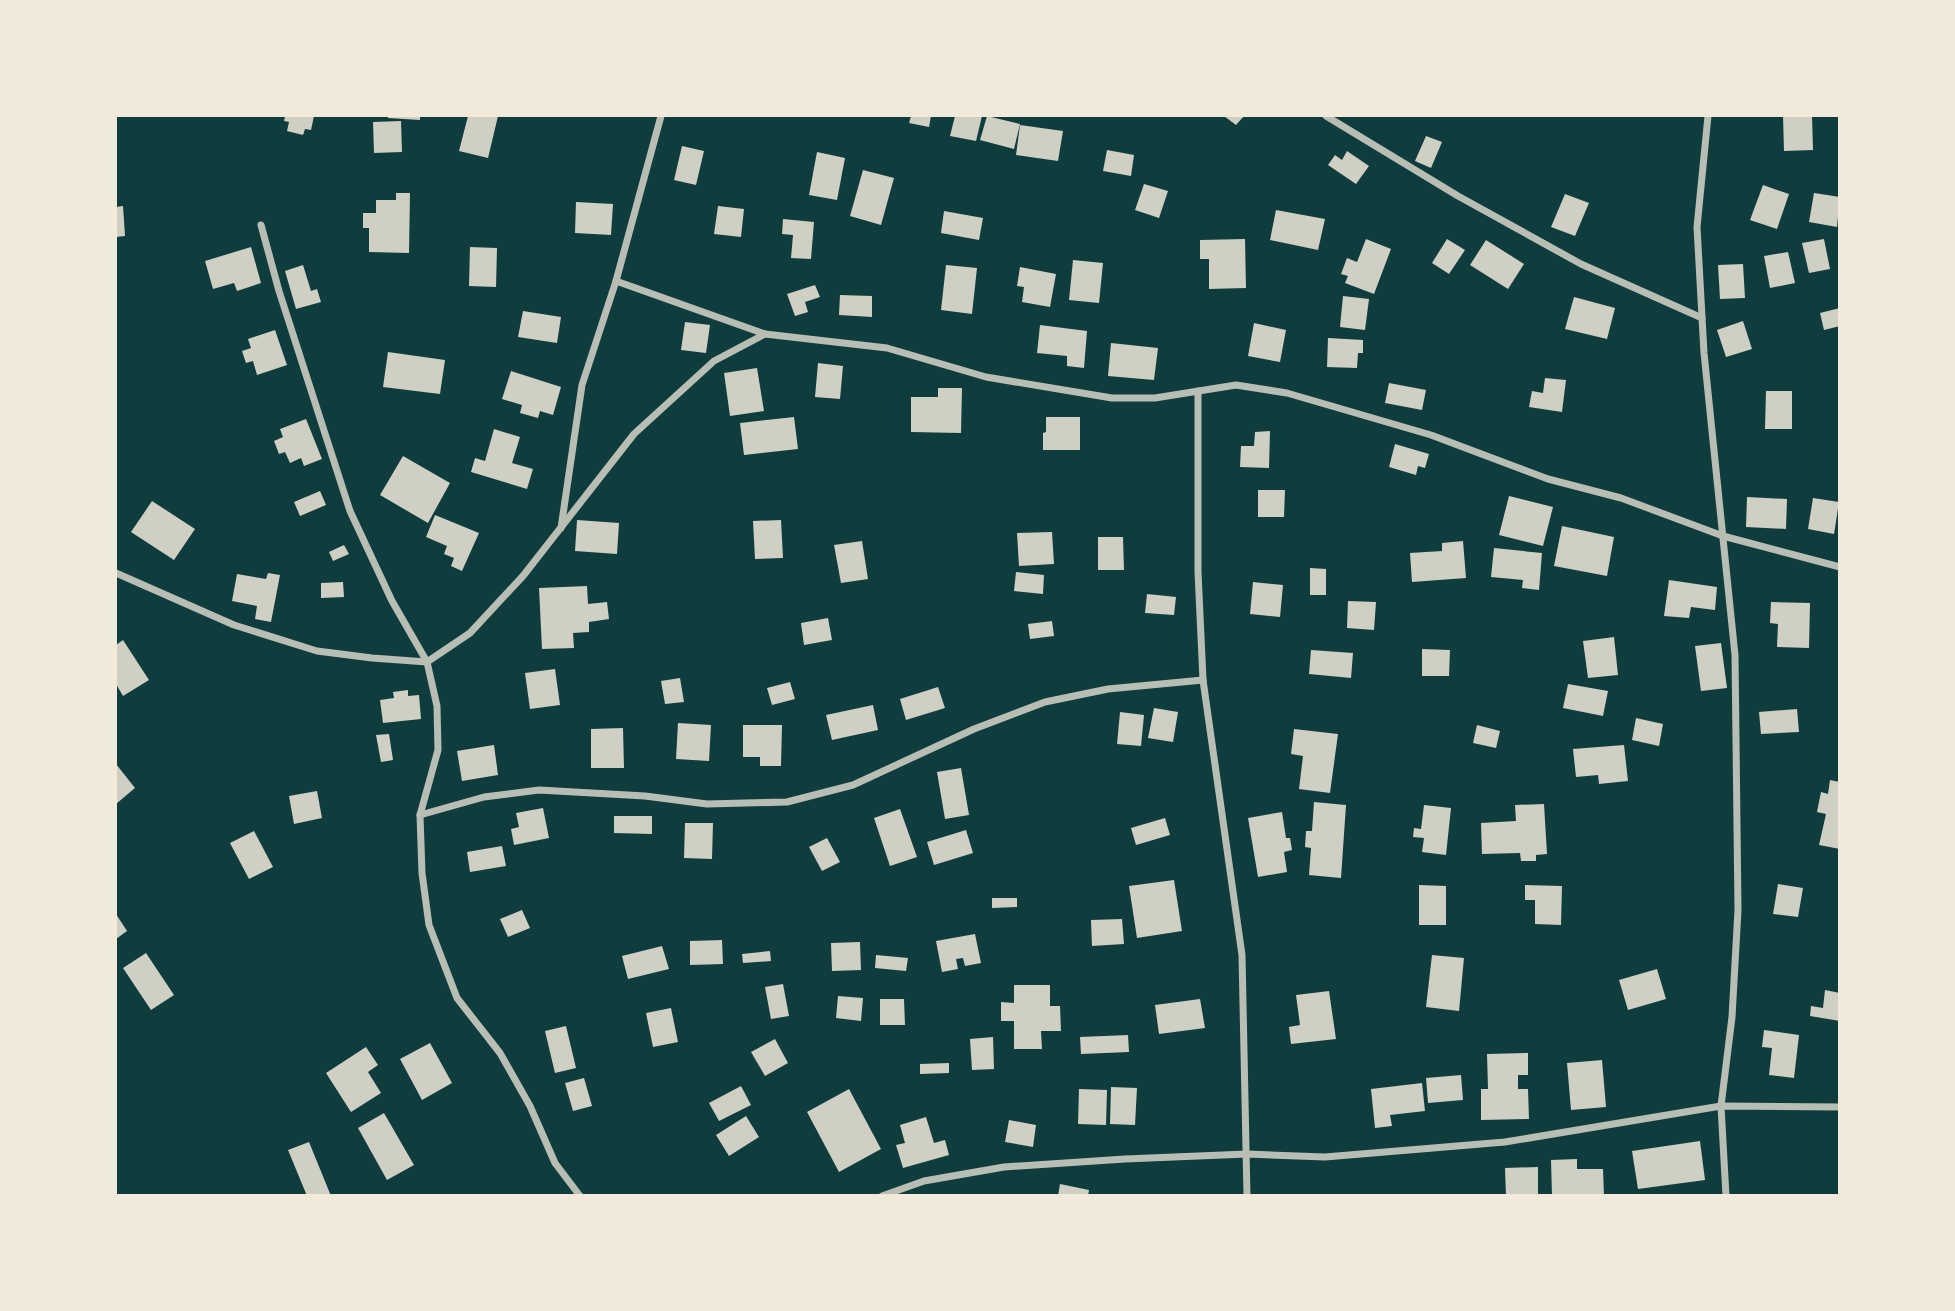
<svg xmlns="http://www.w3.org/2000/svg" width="1955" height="1311" viewBox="0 0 1955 1311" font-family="'Nunito Sans',sans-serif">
<rect width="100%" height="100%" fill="#0f3d3e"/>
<g fill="#cfcfc3">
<polygon points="285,116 314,116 311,130 305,129 303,135 287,131 289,122 284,121"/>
<polygon points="388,116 420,116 420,120 388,118"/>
<polygon points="468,116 498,116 488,158 459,151"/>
<polygon points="911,116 931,116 929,127 909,123"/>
<polygon points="955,116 982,116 976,141 950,136"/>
<polygon points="987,116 1020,124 1014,149 980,140"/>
<polygon points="1224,116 1244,116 1236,125"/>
<polygon points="1783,116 1812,116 1813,150 1784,151"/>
<polygon points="401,121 402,152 374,153 373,122"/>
<polygon points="1020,125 1063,131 1058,161 1016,155"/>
<polygon points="1426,136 1442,142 1431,168 1415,161"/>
<polygon points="682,146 704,151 696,185 674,180"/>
<polygon points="1107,150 1134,155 1131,176 1103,171"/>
<polygon points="1347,151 1369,166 1356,184 1328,165 1335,155 1342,160"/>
<polygon points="817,152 845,158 837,200 809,195"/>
<polygon points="863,170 894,178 881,225 850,216"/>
<polygon points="1144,184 1168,191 1159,218 1135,210"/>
<polygon points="1763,185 1789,194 1777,229 1750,220"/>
<polygon points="396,193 410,193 409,253 369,252 369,228 363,228 363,213 376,213 376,200 396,200"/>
<polygon points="1814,193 1840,197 1837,227 1809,222"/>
<polygon points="1565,194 1589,203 1575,236 1551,227"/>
<polygon points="576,202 613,204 611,235 575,233"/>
<polygon points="123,206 125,236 116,237 116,207"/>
<polygon points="718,206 744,209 741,237 714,234"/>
<polygon points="1276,210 1325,219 1318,250 1270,240"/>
<polygon points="944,211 983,218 979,240 941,233"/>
<polygon points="783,219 814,222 811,259 791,258 793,235 782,234"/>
<polygon points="1245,239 1246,288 1209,289 1209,259 1200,259 1200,240"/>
<polygon points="1366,239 1391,249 1374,294 1345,283 1348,276 1341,274 1347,258 1357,262"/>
<polygon points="1447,239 1465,250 1449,274 1432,263"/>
<polygon points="1824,239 1830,269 1809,273 1802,243"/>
<polygon points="1486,240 1524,264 1508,289 1470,265"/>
<polygon points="251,247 261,283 237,291 234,283 213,289 205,261"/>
<polygon points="470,247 497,248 496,287 469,286"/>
<polygon points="1788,252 1795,283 1770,288 1764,256"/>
<polygon points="1073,260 1103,263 1099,303 1069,300"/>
<polygon points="1743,264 1745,298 1720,299 1718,265"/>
<polygon points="303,265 311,291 317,289 321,302 296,309 285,271"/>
<polygon points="946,265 977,268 972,314 941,310"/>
<polygon points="1020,267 1056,274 1050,307 1022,302 1024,287 1017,286"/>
<polygon points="815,285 820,297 805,302 808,312 795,316 787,294"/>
<polygon points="840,295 872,296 872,317 839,315"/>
<polygon points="1343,296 1369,299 1365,330 1340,327"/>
<polygon points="1574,297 1615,308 1607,339 1565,329"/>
<polygon points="1840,308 1840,326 1824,330 1820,313"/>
<polygon points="523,311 561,317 557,343 518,337"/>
<polygon points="1743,321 1752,349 1726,357 1717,330"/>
<polygon points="685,322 710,325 706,353 681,350"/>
<polygon points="1254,323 1286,330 1280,362 1248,356"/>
<polygon points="1040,325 1087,331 1084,368 1067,366 1067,356 1037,353"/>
<polygon points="275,330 287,365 257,375 253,361 246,363 242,351 251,348 248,339"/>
<polygon points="1328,338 1363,340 1363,353 1358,353 1357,368 1327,367"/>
<polygon points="1111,343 1158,348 1154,380 1108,376"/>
<polygon points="388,352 445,360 440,394 383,387"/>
<polygon points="818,363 843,366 840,399 815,397"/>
<polygon points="757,368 764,411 730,416 724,373"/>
<polygon points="511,371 561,387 553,415 540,411 538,418 520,413 522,405 502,399"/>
<polygon points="1545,378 1566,380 1562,412 1529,407 1532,391 1543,393"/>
<polygon points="1389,383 1426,390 1422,410 1385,403"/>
<polygon points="938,388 962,388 961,433 911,432 911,397 938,397"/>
<polygon points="1766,391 1792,391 1792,429 1765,429"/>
<polygon points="794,417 798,449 744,455 740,423"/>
<polygon points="1046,417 1080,417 1080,450 1043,450 1043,433 1046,432"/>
<polygon points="306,419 322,459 304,466 301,458 290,463 285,452 279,454 274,441 283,437 280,429"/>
<polygon points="494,429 520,437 512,463 533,469 527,489 471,472 475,458 485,461"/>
<polygon points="1270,431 1269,468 1240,467 1241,446 1254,446 1255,432"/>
<polygon points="1395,444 1429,454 1425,468 1418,466 1416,475 1389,467"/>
<polygon points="403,456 450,483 428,523 380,495"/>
<polygon points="1258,490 1285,490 1284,517 1258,517"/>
<polygon points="320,491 326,505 300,516 294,502"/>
<polygon points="1509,496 1553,507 1543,546 1499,535"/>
<polygon points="1747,497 1787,499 1786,529 1746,527"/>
<polygon points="1813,498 1839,502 1834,534 1808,529"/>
<polygon points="152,501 195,529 174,560 131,532"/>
<polygon points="435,515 479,533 462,571 451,566 454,558 444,554 447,546 426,537"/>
<polygon points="577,520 619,523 617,554 575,551"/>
<polygon points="781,520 783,558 755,559 753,521"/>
<polygon points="1562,526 1614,537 1607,576 1554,566"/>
<polygon points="1052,532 1054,564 1019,566 1017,533"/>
<polygon points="1098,537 1123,537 1124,570 1098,570"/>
<polygon points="862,541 868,579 841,583 834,545"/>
<polygon points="1463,541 1466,578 1412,582 1410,553 1442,551 1442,543"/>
<polygon points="344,545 349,554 333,561 329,552"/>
<polygon points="1494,548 1542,553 1539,590 1522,588 1523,580 1491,577"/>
<polygon points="1310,568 1326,569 1326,595 1310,595"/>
<polygon points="1016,572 1044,575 1043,594 1014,591"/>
<polygon points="268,573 280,575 271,622 255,619 257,606 232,601 237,574 266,579"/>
<polygon points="1669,580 1717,587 1715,610 1691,607 1689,618 1664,616"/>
<polygon points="343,582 344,597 321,598 321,583"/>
<polygon points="1253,582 1283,585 1280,617 1250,614"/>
<polygon points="587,586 588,604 607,602 609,619 589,622 589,632 573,633 574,648 542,649 539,588"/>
<polygon points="1147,594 1176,597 1174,615 1145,613"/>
<polygon points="1348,601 1376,602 1374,630 1347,628"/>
<polygon points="1771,602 1810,603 1809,648 1777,647 1778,624 1770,623"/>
<polygon points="828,618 832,640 804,645 801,623"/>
<polygon points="1052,621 1054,636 1030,639 1028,624"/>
<polygon points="1614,637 1618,675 1588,678 1583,641"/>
<polygon points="123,640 149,680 123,696 116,684 116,645"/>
<polygon points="1721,643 1727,688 1701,691 1695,646"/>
<polygon points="1422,649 1450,650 1449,676 1422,676"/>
<polygon points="1311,650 1353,653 1351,678 1309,674"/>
<polygon points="555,669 560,705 530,709 525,673"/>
<polygon points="680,678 684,702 665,704 661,681"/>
<polygon points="790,682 795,699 772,705 767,688"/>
<polygon points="1568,684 1608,691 1603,716 1563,708"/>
<polygon points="938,687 945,708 906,720 900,699"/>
<polygon points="408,690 408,696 419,695 421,719 383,723 380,700 394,698 393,692"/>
<polygon points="873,705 878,730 832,740 826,715"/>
<polygon points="1154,708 1178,712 1173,742 1148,738"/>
<polygon points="1797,709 1799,732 1761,734 1759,712"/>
<polygon points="1120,712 1144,715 1141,746 1117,744"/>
<polygon points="1636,718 1663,724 1659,746 1632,740"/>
<polygon points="678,723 711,725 709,761 676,759"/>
<polygon points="743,725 782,725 781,766 760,766 760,757 743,757"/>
<polygon points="1477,725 1500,731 1496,748 1473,743"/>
<polygon points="623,728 624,768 591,768 591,729"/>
<polygon points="1294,729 1338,734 1330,793 1299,789 1303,756 1291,754"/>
<polygon points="389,734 393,760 381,762 376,735"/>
<polygon points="494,745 498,775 462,781 457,751"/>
<polygon points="1624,745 1628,781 1599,784 1598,775 1576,777 1573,749"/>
<polygon points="116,764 135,788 116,804"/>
<polygon points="961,768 969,815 945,819 937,772"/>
<polygon points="1830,780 1840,782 1840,849 1819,845 1826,814 1817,812 1821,792 1828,794"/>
<polygon points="317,791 322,818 294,824 289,796"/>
<polygon points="1314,802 1346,805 1341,878 1309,875 1311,848 1305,847 1306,831 1312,831"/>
<polygon points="1544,804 1547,854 1536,855 1536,861 1521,861 1520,853 1482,854 1481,823 1516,821 1515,805"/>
<polygon points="1424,805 1451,808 1446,855 1422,852 1424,838 1413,837 1414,828 1421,829"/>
<polygon points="543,808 549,838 514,845 511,829 519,827 516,813"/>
<polygon points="900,809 917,857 890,866 874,818"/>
<polygon points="1282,812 1286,838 1290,838 1292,850 1284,852 1287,872 1258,877 1248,818"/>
<polygon points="614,816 652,816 652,834 614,833"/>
<polygon points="1165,818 1170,835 1136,845 1131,828"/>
<polygon points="685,823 713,823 712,859 684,858"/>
<polygon points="966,830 973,853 934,865 927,842"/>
<polygon points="254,831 273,867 249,879 230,843"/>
<polygon points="827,838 840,862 822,871 809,847"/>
<polygon points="502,846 506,866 470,872 467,852"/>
<polygon points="1174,880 1182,931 1137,938 1129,886"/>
<polygon points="1778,884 1803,888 1798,917 1773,914"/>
<polygon points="1419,885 1446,886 1446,925 1419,925"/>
<polygon points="1525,885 1562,886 1561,925 1535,924 1535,900 1525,900"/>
<polygon points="992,898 1017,898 1017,907 992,908"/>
<polygon points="522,910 530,928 508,937 500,919"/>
<polygon points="116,914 127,931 116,939"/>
<polygon points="1122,919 1124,944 1092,946 1091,920"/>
<polygon points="975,934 981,963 965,966 963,958 956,959 958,969 942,972 936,941"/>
<polygon points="722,940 723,964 690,965 690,941"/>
<polygon points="860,942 861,970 832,971 831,943"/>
<polygon points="662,946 669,969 628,979 622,956"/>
<polygon points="770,951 771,961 743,963 742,954"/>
<polygon points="146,953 174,995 151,1010 123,968"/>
<polygon points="876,955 908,958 906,971 875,968"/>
<polygon points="1432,955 1464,958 1459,1011 1426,1007"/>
<polygon points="1657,969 1666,999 1628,1010 1619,980"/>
<polygon points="783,984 789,1016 771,1019 765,987"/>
<polygon points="1014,985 1050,985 1050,1006 1060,1006 1061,1031 1041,1031 1042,1049 1014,1049 1014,1021 1001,1021 1001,1002 1014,1003"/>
<polygon points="1825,990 1840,993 1840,1021 1810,1016 1811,1006 1823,1008"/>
<polygon points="1329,991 1336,1039 1291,1044 1289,1027 1300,1025 1296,995"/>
<polygon points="838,996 863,998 861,1021 836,1018"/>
<polygon points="880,999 904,999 905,1025 880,1025"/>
<polygon points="1200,999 1205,1028 1159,1034 1155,1005"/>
<polygon points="671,1008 678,1042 653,1047 646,1013"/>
<polygon points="566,1026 576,1068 555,1073 545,1031"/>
<polygon points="1764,1030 1799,1035 1794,1078 1769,1075 1772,1048 1762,1047"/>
<polygon points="1128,1035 1129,1052 1081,1054 1080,1037"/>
<polygon points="993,1037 994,1069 972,1070 970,1039"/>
<polygon points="775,1039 788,1063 765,1076 751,1052"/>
<polygon points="430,1043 452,1083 422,1100 400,1059"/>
<polygon points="366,1047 378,1065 368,1072 381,1093 351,1112 326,1073"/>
<polygon points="1528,1053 1528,1075 1518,1075 1518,1089 1528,1089 1529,1119 1481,1120 1481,1089 1488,1089 1487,1054"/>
<polygon points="1602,1060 1606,1107 1571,1110 1567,1063"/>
<polygon points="949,1063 949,1073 920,1074 920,1064"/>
<polygon points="1461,1075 1463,1100 1428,1103 1426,1078"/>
<polygon points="584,1078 592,1106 573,1111 565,1083"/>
<polygon points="1422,1083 1425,1111 1390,1115 1392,1126 1375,1128 1371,1089"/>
<polygon points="741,1086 751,1105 719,1121 709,1103"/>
<polygon points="1111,1087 1137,1088 1135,1125 1110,1124"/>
<polygon points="849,1089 881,1149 839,1172 807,1112"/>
<polygon points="1079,1089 1107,1090 1106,1125 1078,1124"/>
<polygon points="384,1113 414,1165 387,1180 358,1128"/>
<polygon points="746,1116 759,1137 729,1156 716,1135"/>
<polygon points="926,1117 934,1143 945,1140 949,1155 903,1168 896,1145 905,1143 900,1125"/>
<polygon points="1009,1120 1036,1125 1033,1147 1005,1142"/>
<polygon points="1700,1141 1705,1180 1638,1189 1632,1151"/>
<polygon points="309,1142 331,1196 307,1196 288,1150"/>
<polygon points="1577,1159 1577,1169 1603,1169 1604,1196 1552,1196 1551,1160"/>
<polygon points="1538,1167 1538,1196 1506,1196 1505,1168"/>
<polygon points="1060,1184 1089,1190 1088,1196 1058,1196"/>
</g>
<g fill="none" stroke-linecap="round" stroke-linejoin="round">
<g stroke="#b8beb3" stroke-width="7">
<polyline points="1326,116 1458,196 1581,264 1702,318"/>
<polyline points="1708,116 1697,227 1704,353 1735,655 1738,910 1732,1017 1721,1106 1726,1196"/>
<polyline points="261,225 279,291 350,511 392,601 427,662 437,706 438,750 420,815 422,873 429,925 457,998 500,1053 530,1106 555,1163 580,1196"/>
<polyline points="616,281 765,334"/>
<polyline points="1198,391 1198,572 1203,680 1242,955 1247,1196"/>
<polyline points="561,528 582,385 616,281 661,116"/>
<polyline points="116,573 234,625 317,651 372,658 427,662 470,633 523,576 634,434 714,361 765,334 887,348 986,377 1112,398 1155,398 1236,385 1287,393 1431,435 1548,479 1621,498 1723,536 1840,567"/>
<polyline points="420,815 484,797 539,790 645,796 707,804 787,802 853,785 974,729 1045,702 1108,689 1203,680"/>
<polyline points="882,1196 924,1181 1004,1167 1125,1159 1247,1154 1325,1157 1505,1142 1721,1106 1840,1107"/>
</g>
</g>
<rect width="1955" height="1311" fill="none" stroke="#f1e9da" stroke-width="234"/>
</svg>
